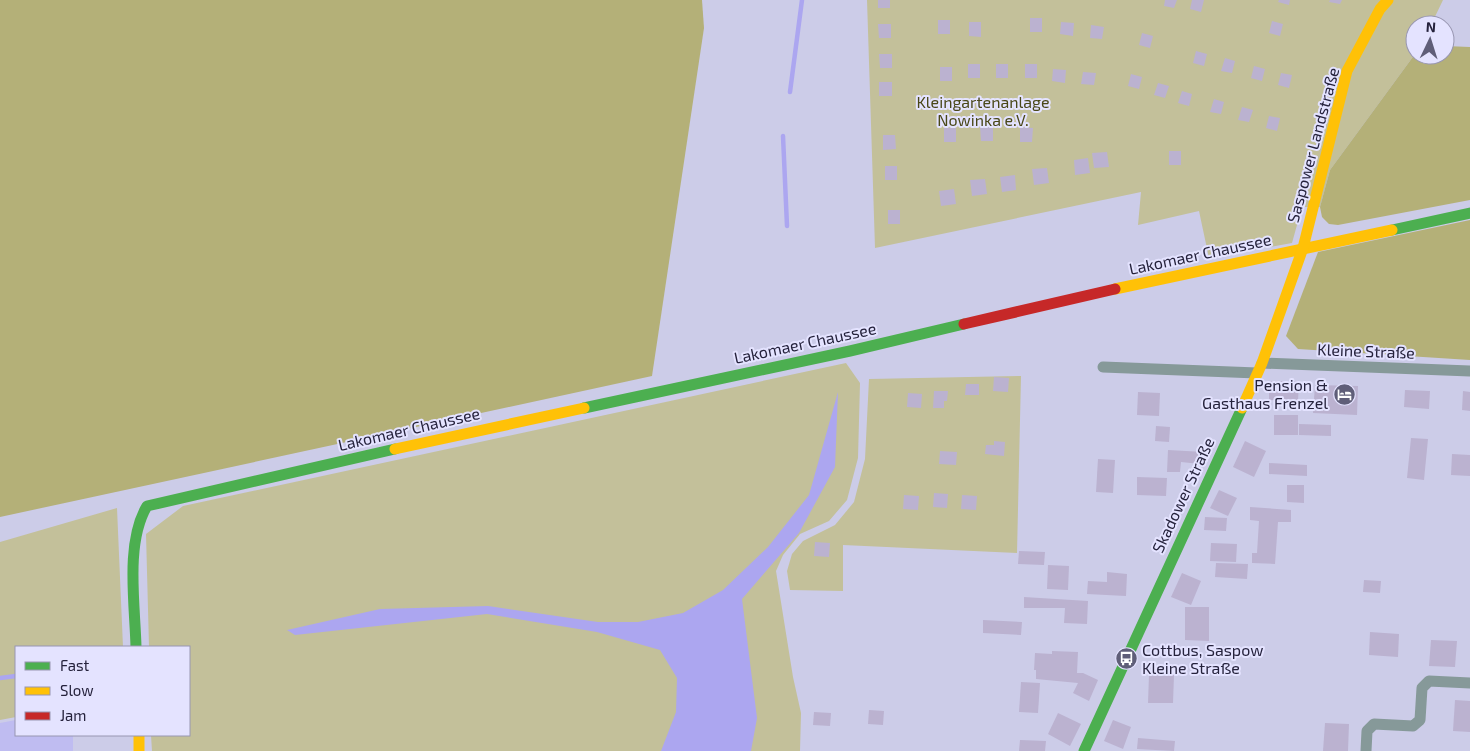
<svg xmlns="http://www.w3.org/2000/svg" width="1470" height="751" viewBox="0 0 1470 751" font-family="'Exo 2',sans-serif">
<rect width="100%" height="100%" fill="#cccce8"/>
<polygon fill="#bfbcf1" points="16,720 16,735 73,735 73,751 0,751 0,723"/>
<g fill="#c3c09a">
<polygon points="867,0 1443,0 1431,25 1415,25 1415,54 1330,170 1320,207 1302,207 1292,243 1209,258 1199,211 1138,225 1141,192 875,248"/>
<polygon points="846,363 860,383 858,458 847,500 829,521 800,534 783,555 776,571 793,677 801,713 800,751 152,751 151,735 189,735 189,647 149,647 146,534 183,506"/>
<polygon points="1021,376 1017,553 843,545 843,591 790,590 787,571 792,554 803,541 835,525 854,502 865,459 869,379"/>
<polygon points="117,508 123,647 16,647 16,717 0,720 0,542"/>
</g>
<g fill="#b4b078">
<polygon points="0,0 702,0 704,28 652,376 0,517"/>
<polygon points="1445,46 1470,47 1470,200 1338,225 1329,224 1322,217 1320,207 1330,170 1415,54 1415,55 1445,55"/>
<polygon points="1470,220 1470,360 1298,349 1286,336 1318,252"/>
</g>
<polygon fill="#aca6f0" points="838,392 835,467 799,533 742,599 757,718 751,751 661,751 676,712 677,678 660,650 597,632 487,614 295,635 287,630 380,609 488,606 598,622 638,622 683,613 723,590 768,547 809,495"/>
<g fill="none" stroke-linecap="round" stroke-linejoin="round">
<g stroke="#aca6f0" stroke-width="4.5">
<polyline points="790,92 802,0"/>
<polyline points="783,136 787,226"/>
<polyline points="0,678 16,676"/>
</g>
</g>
<g fill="#bbb2d0">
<rect x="878" y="0" width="12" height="8"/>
<polygon points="1165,0 1177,0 1174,8 1164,6"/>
<polygon points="1192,0 1204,0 1201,12 1190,9"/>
<polygon points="1279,0 1290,0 1289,5 1278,2"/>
<polygon points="1330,0 1342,0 1340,4 1329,2"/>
<rect x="1030" y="18" width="12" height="14"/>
<rect x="938" y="20" width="12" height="14"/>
<polygon points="1272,21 1283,24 1280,36 1269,33"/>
<polygon points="969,22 981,22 981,37 969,36"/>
<polygon points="1061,22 1074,23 1073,36 1060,34"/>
<polygon points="878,24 891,24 891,38 879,38"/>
<polygon points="1091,25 1104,27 1102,39 1090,38"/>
<polygon points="1142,33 1153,36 1150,48 1139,45"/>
<polygon points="1196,51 1207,54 1204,66 1193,63"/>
<polygon points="879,54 892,54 892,68 880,68"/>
<polygon points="1225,58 1235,61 1232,73 1221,71"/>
<rect x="968" y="64" width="12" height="14"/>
<rect x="996" y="64" width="12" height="14"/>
<rect x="1025" y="64" width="12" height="14"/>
<polygon points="1254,66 1265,69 1262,81 1251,78"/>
<rect x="940" y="67" width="12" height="14"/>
<polygon points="1053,69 1066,70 1065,83 1052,81"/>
<polygon points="1083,72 1096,73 1094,85 1081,84"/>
<polygon points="1281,73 1292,75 1289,88 1278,85"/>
<polygon points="1131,74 1142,77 1139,89 1128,86"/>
<rect x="879" y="82" width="13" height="14"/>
<polygon points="1158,83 1169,86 1165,98 1154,95"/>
<polygon points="1182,91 1192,94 1189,106 1178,103"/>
<polygon points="1214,99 1224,102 1221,114 1210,112"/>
<polygon points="1242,107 1253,110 1249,122 1238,120"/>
<polygon points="1269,116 1280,118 1277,131 1266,128"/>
<polygon points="980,127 993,127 993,141 981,141"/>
<polygon points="1020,127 1033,128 1032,142 1020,142"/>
<rect x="944" y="128" width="12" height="14"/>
<polygon points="883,135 895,135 896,149 883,150"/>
<rect x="1169" y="151" width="12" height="14"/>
<polygon points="1107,152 1109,167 1094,168 1092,153"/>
<polygon points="1088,158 1090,173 1075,175 1074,160"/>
<rect x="885" y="166" width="12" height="14"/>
<polygon points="1047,168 1049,183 1034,185 1032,169"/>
<polygon points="1015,175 1016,190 1002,192 1000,177"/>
<polygon points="985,179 987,194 972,196 970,180"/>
<polygon points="954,189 956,204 941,206 939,191"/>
<rect x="888" y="210" width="12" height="14"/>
<polygon points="994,377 1009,378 1008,392 993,391"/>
<polygon points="1269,381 1299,381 1298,401 1269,400"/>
<polygon points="966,384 979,384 979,395 965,395"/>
<polygon points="1315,385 1358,386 1357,415 1313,413"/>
<polygon points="1405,390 1430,391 1429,409 1404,407"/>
<polygon points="934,391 948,391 947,401 944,401 944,408 933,408"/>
<polygon points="1463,391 1470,392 1470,411 1462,410"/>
<polygon points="1138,392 1160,393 1159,416 1137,415"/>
<polygon points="908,393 922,394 921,408 907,407"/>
<rect x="1274" y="415" width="24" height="20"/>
<polygon points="1299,424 1331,425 1331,436 1299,435"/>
<polygon points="1156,426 1170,427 1169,442 1155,441"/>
<polygon points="1411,438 1428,439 1424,480 1407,478"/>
<polygon points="994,441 1005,442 1004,456 985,454 986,445 994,445"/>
<polygon points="1245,441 1266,451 1254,477 1233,467"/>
<polygon points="1168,450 1204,452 1200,464 1181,462 1180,472 1167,472"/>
<polygon points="940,451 957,452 956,465 939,464"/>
<polygon points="1452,454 1470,455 1470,476 1451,475"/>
<polygon points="1098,459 1115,460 1113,493 1096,492"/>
<polygon points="1269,463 1307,465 1307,476 1269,474"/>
<polygon points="1137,477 1167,478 1166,496 1137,495"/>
<polygon points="1287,485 1304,485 1304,503 1287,502"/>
<polygon points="1219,490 1237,498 1228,516 1210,508"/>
<polygon points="934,493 948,494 947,508 933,507"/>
<polygon points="904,495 919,496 918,510 903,509"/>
<polygon points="962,495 977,496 976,510 961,509"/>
<polygon points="1250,507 1291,510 1291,522 1278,522 1275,564 1252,563 1252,553 1257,553 1259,521 1250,520"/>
<polygon points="1205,517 1227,518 1226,531 1204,530"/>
<polygon points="815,542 830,543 829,557 814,556"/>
<polygon points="1211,543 1237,544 1236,562 1210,561"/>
<polygon points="1019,551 1045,552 1044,565 1018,564"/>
<polygon points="1216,563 1248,564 1247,579 1215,577"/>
<polygon points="1048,565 1069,566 1068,590 1047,589"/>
<polygon points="1107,572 1127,574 1126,596 1087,594 1088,581 1107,582"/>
<polygon points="1182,573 1201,581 1191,605 1171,597"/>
<polygon points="1364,580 1381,581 1380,593 1363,592"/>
<polygon points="1024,597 1088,601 1087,624 1064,623 1065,608 1024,608"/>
<polygon points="1185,607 1209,607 1209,641 1185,640"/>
<polygon points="983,620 1022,622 1021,635 983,633"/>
<polygon points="1370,632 1399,634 1398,657 1369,655"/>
<polygon points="1431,640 1457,641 1455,667 1429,666"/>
<polygon points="1052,651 1078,652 1077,673 1083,673 1098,680 1089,701 1073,693 1078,683 1036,679 1036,670 1034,670 1035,653 1052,654"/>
<polygon points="1149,675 1174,675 1173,703 1148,703"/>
<polygon points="1021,682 1040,683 1038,713 1019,712"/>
<polygon points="1455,700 1470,701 1470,732 1453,731"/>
<polygon points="869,710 884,711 883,725 868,724"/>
<polygon points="814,712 831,713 830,726 813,725"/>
<polygon points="1058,713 1081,724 1070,746 1048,734"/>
<polygon points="1113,720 1131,727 1123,749 1104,741"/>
<polygon points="1325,723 1349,724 1348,751 1323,751"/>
<polygon points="1138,738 1175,741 1174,751 1137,749"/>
<polygon points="1020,740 1046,741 1045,751 1019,751"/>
</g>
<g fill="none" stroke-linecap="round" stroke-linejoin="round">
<g stroke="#869999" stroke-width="11">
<polyline points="1262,363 1470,371"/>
<polyline points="1103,367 1257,373"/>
<polyline points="1366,751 1367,731 1374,724 1413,726 1420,720 1422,688 1429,681 1470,683"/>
</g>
<g stroke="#4caf50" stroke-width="11">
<polyline points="1392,230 1470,213"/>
<polyline points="584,408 850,351 964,324"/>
<path d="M136,647c-1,-43 -11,-104 11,-141l248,-57"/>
<polyline points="1084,751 1242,408"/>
</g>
<g stroke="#ffc107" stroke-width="11">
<polyline points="1115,289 1392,230"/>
<polyline points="1242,408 1262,363 1303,248 1347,71 1380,9 1388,0"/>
<polyline points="395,449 584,408"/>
<polyline points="139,735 139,751"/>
</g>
<polyline stroke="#c62828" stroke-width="11" points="964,324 1115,289"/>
</g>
<defs>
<symbol id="hotel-disc" viewBox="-11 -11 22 22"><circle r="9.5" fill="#5f5e78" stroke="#e4e3ff"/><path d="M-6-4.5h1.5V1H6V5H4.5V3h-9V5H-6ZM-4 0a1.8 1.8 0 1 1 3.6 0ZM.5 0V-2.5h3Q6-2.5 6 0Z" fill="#fff"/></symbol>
<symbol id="bus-disc" viewBox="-11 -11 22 22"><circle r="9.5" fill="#5f5e78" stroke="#e4e3ff"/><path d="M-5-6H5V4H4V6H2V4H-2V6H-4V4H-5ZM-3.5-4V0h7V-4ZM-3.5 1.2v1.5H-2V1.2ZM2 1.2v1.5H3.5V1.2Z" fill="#fff"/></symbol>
</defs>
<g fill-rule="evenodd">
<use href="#hotel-disc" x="1332" y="382" width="25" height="25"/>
<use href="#bus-disc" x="1114" y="646" width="25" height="25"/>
</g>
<g text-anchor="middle" stroke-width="4" stroke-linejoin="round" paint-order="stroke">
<g font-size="16" fill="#494718" stroke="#e4e3ff">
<text x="983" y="108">Kleingartenanlage<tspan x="983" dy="18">Nowinka e.V.</tspan></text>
</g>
<g font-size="16" fill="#25223c" stroke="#e4e3ff">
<text transform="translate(1313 145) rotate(-75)" y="6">Saspower Landstraße</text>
<text transform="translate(1200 254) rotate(-12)" y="6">Lakomaer Chaussee</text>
<text transform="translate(805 343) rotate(-12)" y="6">Lakomaer Chaussee</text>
<text transform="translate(1366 351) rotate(2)" y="6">Kleine Straße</text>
<text transform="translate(409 429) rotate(-13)" y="6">Lakomaer Chaussee</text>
<text transform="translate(1183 495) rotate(-65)" y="6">Skadower Straße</text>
</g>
<g font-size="16" fill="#25223c" stroke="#e4e3ff" text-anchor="end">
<text x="1328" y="391">Pension &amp;<tspan x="1328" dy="18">Gasthaus Frenzel</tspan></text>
<text x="1142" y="656" text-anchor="start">Cottbus, Saspow<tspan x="1142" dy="18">Kleine Straße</tspan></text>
</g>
</g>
<rect x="15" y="646" width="175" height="90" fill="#e4e3ff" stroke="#9896b1"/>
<rect x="25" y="662" width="25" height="8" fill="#4caf50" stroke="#9896b1"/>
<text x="60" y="671" font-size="15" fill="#25223c">Fast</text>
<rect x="25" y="687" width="25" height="8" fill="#ffc107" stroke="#9896b1"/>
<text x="60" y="696" font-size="15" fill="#25223c">Slow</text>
<rect x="25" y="712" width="25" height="8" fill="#c62828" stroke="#9896b1"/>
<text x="60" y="721" font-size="15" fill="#25223c">Jam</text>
<g transform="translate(1430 40) rotate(4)"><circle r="24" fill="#e4e3ff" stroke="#9896b1"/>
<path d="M0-4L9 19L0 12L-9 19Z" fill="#5f5e78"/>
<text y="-8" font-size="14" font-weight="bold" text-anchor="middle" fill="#25223c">N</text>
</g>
</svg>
